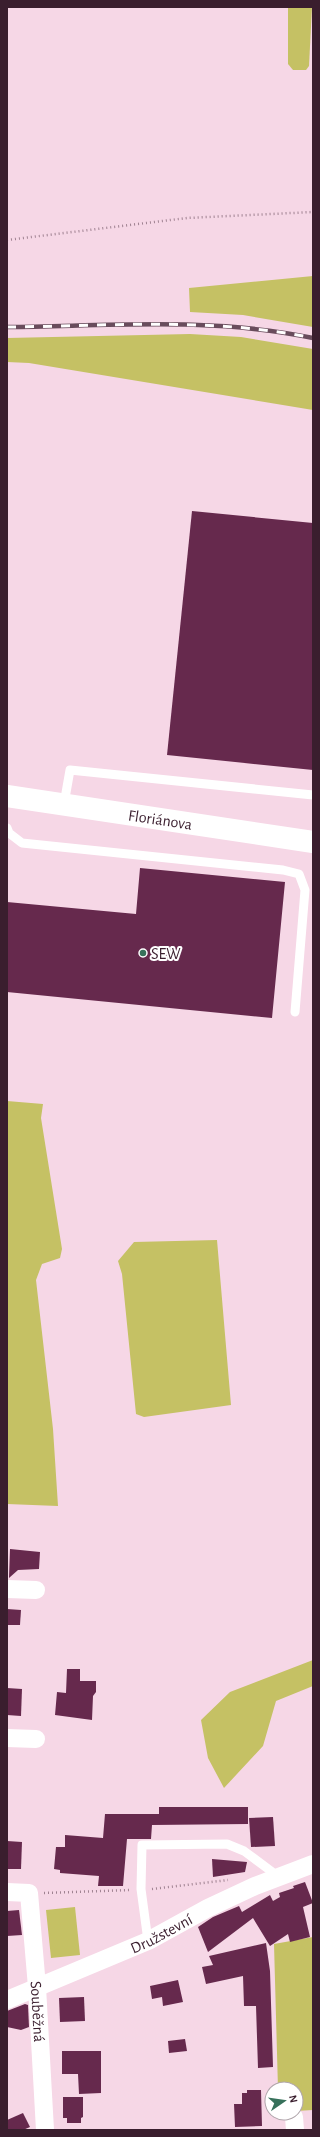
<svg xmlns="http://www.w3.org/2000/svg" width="320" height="2137" viewBox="0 0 320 2137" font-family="'Alegreya Sans',sans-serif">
<rect width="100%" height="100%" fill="#f6d7e6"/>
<g fill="#c5c164">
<polygon points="288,7 312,7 309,66 306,70 293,70 288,64"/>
<polygon points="313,276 313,327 243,315 190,312 189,288"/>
<polygon points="190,334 241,337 313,349 313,410 29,363 7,362 7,338"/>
<polygon points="7,1101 43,1104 41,1118 62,1249 60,1258 42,1264 36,1280 53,1429 58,1506 7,1504"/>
<polygon points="217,1240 231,1405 144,1417 136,1414 122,1274 118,1261 134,1242"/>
<polygon points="313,1660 313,1686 276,1701 263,1746 224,1788 208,1758 201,1720 230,1692"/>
<polygon points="75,1907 80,1955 51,1958 46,1910"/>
<polygon points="313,1937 313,2110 296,2111 296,2089 278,2089 274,1944"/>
</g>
<g fill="#66294d">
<polygon points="192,511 313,523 313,770 167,755"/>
<polygon points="140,868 285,882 272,1018 7,992 7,902 136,914"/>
<polygon points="10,1549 40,1552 39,1569 18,1570 9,1578"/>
<polygon points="7,1609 21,1610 20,1625 7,1625"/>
<polygon points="67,1669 80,1669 80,1681 96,1681 96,1692 93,1696 92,1720 55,1715 57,1692 66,1693"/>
<polygon points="7,1688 22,1689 21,1716 7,1715"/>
<polygon points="159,1807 248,1807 248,1824 152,1825 151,1839 127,1839 123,1886 98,1886 99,1876 60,1873 60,1870 54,1869 56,1847 65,1847 65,1835 103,1838 105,1814 159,1814"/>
<polygon points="273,1817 275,1846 251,1847 249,1818"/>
<polygon points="7,1841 22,1842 21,1869 7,1869"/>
<polygon points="212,1859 247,1862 245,1872 213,1877"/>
<polygon points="305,1882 313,1903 303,1907 310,1937 290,1942 288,1934 270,1946 253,1918 208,1952 198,1927 213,1917 239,1906 242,1912 270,1895 273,1901 280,1897 279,1893 294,1888 293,1886"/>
<polygon points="19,1910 22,1935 7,1936 7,1911"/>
<polygon points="266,1943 270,1971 273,2067 258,2068 256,2006 244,2006 243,1976 206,1984 202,1967 213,1965 209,1956"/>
<polygon points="178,1980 183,2002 163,2006 162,1997 152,1999 150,1986"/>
<polygon points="84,1997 85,2021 60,2022 59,1998"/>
<polygon points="25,2004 28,2005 29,2027 21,2030 7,2027 7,2011"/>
<polygon points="185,2039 187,2051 169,2053 168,2041"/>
<polygon points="62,2051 101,2051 101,2093 79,2094 78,2074 62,2074"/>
<polygon points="247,2090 261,2090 262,2126 235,2127 234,2104 242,2104 242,2093 247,2093"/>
<polygon points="63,2097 83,2097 83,2117 81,2118 81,2123 67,2123 67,2118 63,2118"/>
<polygon points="23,2113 30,2127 23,2130 7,2130 7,2120"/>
</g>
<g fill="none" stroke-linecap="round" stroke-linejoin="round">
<g stroke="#9f8291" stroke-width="2.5" stroke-dasharray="1 3" stroke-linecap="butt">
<polyline points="7,240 187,218 313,212"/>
<polyline points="152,1889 228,1880"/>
<polyline points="44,1893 131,1890"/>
</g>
<g stroke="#fff" stroke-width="9">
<polyline points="64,804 70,770 313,795"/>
<polyline points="7,828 9,833 22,843 283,870 299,874 305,890 295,1012"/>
<polyline points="148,1941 141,1889 142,1845 227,1844 244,1851 279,1877"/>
</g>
<g stroke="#fff" stroke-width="18">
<polyline points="7,1589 36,1590"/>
<polyline points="7,1738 36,1739"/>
<path id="s1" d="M7,1892l22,1 8,94 8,143"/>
<path id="s2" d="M7,2000l141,-59 60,-33 47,-22 58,-22"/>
<polyline points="294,2117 295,2130"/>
</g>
<path stroke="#fff" stroke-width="22" id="s3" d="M7,796l306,46"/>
<defs>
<path id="rail" d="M7,327c103,-1 205,-10 306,11"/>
</defs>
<use href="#rail" stroke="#694c5c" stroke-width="4.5"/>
<use href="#rail" stroke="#fff" stroke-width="3" stroke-dasharray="9" stroke-linecap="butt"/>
</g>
<circle fill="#37715b" stroke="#fff" stroke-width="1.5" cx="143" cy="953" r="4"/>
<g text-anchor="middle" stroke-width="4" stroke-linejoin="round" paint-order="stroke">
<g font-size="16" fill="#3a1e2e" stroke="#fff">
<text dy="6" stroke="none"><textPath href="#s3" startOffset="155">Floriánova</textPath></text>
<text dy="6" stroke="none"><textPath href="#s2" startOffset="168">Družstevní</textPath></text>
<text dy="6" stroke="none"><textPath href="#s1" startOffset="141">Souběžná</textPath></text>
</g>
<g font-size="16" fill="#3a1e2e" stroke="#fff" text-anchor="start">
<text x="151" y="959">SEW</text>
</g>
</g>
<rect width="320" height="2137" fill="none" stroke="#3a1e2e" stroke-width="16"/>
<g transform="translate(284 2101) rotate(77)"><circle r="19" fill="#ffffff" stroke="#b0a5ab"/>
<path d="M0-3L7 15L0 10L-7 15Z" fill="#37715b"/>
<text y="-6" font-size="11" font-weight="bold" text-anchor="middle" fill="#3a1e2e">N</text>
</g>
</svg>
